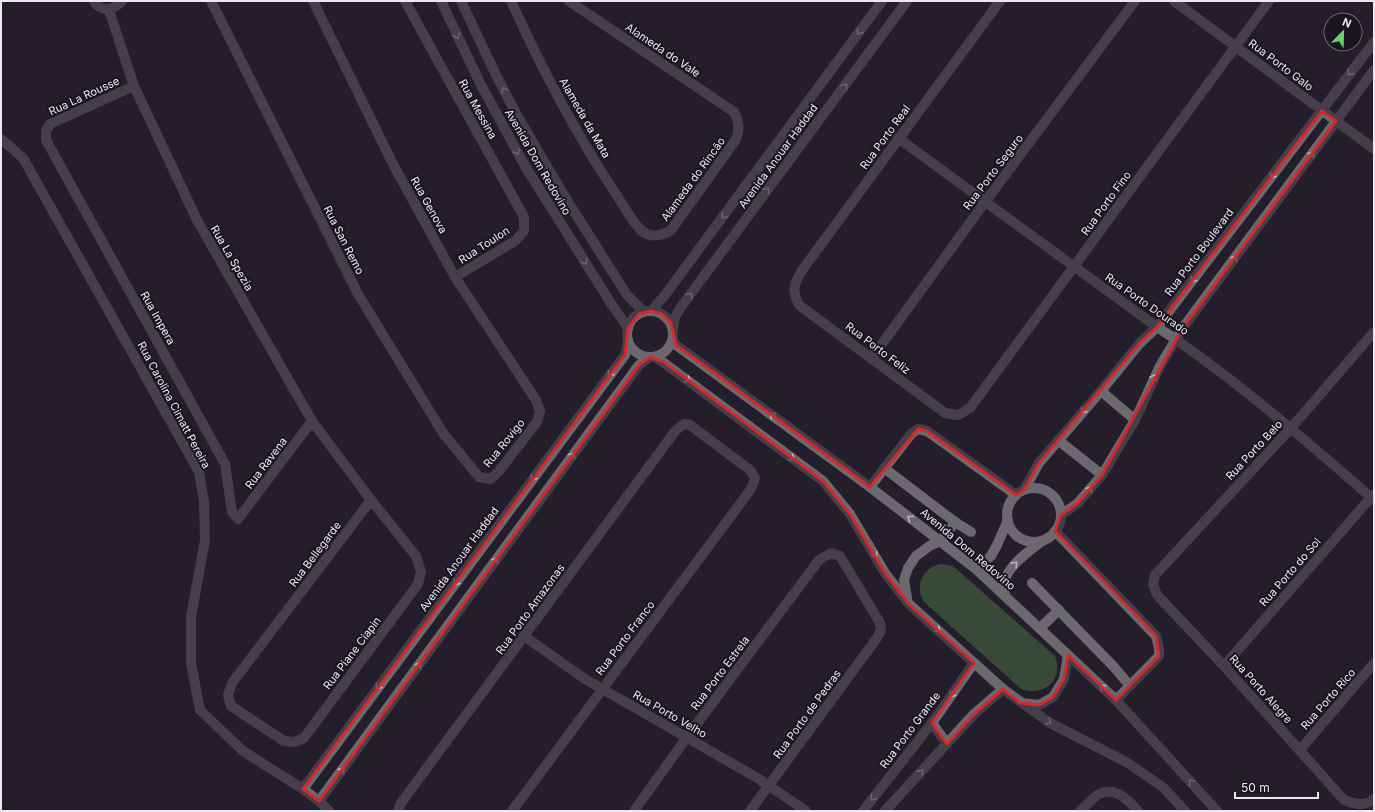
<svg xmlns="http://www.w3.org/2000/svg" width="1375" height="812" viewBox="0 0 1375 812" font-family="Inter,sans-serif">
<rect width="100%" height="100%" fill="#241d2c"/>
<path fill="#394938" d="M941,564l12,2 102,90c9,24 -11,41 -34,33l-97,-87c-10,-16 -2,-34 17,-38z"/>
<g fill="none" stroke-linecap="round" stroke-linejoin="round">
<g stroke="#6c6870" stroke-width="10">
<path d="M94,1c7,12 20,9 28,0"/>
<polyline points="211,1 358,294 443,433 479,477 491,479 499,471 537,422 540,411 536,400 455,277 394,166 313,1"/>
<polyline points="405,1 524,217 524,231 515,241 455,277"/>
<polyline points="441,1 481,85 525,166 612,305 628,328"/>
<polyline points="461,1 497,77 518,117 565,197 627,295 644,312"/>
<path d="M511,1c30,66 63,130 103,190 9,13 17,30 28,40 9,7 20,5 29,-1l64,-89c5,-10 5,-19 -1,-29l-165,-111"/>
<path d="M1000,1l-197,268c-9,14 -12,20 -4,36l146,108 13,2 12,-7 299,-407"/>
<polyline points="1174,1 1374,149"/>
<polyline points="109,10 134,86 197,220 312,421 371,500 416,556 421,572 418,584 304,738 294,742 284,741 231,706 228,695 232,683 371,500"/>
<polyline points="134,86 50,124 46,131 46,140 225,464 232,512 238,519 312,421"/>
<path d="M898,138l259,189c22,14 42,29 62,44 54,41 105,85 155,129"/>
<polyline points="1,139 23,158 199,472 204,501 205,540 191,617 191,663 200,710 243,751 303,789 319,801 329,811"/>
<circle cx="650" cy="334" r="23"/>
<polyline points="651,311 665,295 882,1"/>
<polyline points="673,329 675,317 681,307 907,1"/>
<path d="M1374,332l-83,96 -136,147 -2,9 4,11 67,71 120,134c10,4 21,7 30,-1"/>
<polyline points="673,341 676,345 870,487 976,569 1116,700 1217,811"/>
<polyline points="656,357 823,481 850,514 885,573 909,604 1003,689 1050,723 1128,763 1164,788 1185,811"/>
<polyline points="871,359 985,202 1135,1"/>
<polyline points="1101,391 1135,420"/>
<polyline points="1058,440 1102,475"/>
<polyline points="884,468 955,522 941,541 931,545 916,556 908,568 904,580 907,598"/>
<polyline points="870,487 912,433 918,429 927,431 1016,495"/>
<circle cx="1034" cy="515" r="27"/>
<polyline points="1024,490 1039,463 1101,391 1140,343 1157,327 1374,42"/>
<polyline points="1061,515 1078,503 1102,475 1135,420 1160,366 1182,329 1374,70"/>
<polyline points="955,522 971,532"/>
<polyline points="1055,531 1156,636 1159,648 1159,656 1116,700"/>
<polyline points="976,569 991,556 997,545 1008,520"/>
<polyline points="1032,583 1114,667 1130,686"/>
<path d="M1005,595c-1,-4 -2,-9 -1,-12 4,-18 24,-31 38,-42"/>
<polyline points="1040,628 1059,610"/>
<polyline points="524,636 585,679 759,779 806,811"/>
<polyline points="1224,666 1374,494"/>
<polyline points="1022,703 1039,705 1053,697 1064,679 1068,655"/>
<polyline points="932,723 947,744"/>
<polyline points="1300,750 1374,663"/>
<polyline points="303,789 625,355 627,348 628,340"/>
<polyline points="319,801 639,365 650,357"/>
<polyline points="398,811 401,803 676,430 684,424 690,425 750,470 755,478 751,489 512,811"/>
<polyline points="634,811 687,737 819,560 831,553 840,556 880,623 881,630 877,638 750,811"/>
<polyline points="863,811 932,723 974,663"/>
<polyline points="885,811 974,714 1003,689"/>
<path d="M1080,811c6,-5 12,-13 19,-17 17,-8 29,6 39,17"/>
</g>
</g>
<defs><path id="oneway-chevron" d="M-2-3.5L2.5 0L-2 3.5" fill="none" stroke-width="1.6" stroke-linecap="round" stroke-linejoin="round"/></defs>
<g stroke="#b9b5be">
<use href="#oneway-chevron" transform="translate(859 32) rotate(126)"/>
<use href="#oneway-chevron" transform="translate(457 36) rotate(66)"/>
<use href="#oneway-chevron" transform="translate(1350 73) rotate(127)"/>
<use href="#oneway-chevron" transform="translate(845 86) rotate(-54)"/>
<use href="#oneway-chevron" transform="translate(504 90) rotate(-118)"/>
<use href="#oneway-chevron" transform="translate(517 152) rotate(60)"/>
<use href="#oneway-chevron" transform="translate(1312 154) rotate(-53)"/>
<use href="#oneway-chevron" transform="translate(1272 176) rotate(127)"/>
<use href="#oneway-chevron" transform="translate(767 190) rotate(-54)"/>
<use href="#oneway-chevron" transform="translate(724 216) rotate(126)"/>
<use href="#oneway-chevron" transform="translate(1235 258) rotate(-53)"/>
<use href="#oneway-chevron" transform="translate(585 262) rotate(58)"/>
<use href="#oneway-chevron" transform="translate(1193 280) rotate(127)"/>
<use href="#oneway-chevron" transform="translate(690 295) rotate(-54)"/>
<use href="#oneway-chevron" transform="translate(610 374) rotate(126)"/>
<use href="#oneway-chevron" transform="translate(1154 377) rotate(-65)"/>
<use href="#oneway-chevron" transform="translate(688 380) rotate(37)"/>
<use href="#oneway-chevron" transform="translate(1083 411) rotate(131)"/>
<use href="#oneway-chevron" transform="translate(772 415) rotate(-144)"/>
<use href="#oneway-chevron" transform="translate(573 455) rotate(-54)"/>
<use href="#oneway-chevron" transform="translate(792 458) rotate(37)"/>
<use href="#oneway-chevron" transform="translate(533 478) rotate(126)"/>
<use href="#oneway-chevron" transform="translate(1090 489) rotate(-50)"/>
<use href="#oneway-chevron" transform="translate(910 518) rotate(-143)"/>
<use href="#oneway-chevron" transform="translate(875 555) rotate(59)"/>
<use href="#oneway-chevron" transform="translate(496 560) rotate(-54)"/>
<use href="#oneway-chevron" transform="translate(1015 564) rotate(-47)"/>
<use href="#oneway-chevron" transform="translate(456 583) rotate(126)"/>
<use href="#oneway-chevron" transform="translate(938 630) rotate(42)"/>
<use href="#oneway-chevron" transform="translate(419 665) rotate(-54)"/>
<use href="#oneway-chevron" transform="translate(378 687) rotate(126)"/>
<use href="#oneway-chevron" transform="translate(1102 687) rotate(-137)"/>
<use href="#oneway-chevron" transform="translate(952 695) rotate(125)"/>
<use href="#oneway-chevron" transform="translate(1049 722) rotate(32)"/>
<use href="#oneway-chevron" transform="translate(342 770) rotate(-54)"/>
<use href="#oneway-chevron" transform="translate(921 772) rotate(-47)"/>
<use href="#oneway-chevron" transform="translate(1191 782) rotate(-132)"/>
<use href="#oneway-chevron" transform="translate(873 798) rotate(128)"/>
</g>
<path d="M0 0H1375V812H0ZM1322,111l14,10 -154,208 -80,146 -24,28 -17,12 -6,16 101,105 3,20 -43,44 -48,-45 -4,24 -11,18 -14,8 -19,-2 -17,-14 -29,25 -27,30 -15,-21 42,-60 -65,-59 -24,-31 -35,-59 -27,-33 -159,-119 -14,-5 -11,8 -320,436 -16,-12 322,-434 3,-27 11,-14 12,-3 11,3 9,9 5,22 194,142 48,-58 9,2 89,64 8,-5 15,-27 101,-120 17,-16z" fill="#241d2c" fill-opacity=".55" fill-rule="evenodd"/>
<path fill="none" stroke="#d62828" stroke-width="3" stroke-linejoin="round" d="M1322,111l14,10 -154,208 -80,146 -24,28 -17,12 -6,16 101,105 3,20 -43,44 -48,-45 -4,24 -11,18 -14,8 -19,-2 -17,-14 -29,25 -27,30 -15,-21 42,-60 -65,-59 -24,-31 -35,-59 -27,-33 -159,-119 -14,-5 -11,8 -320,436 -16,-12 322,-434 3,-27 11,-14 12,-3 11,3 9,9 5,22 194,142 48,-58 9,2 89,64 8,-5 15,-27 101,-120 17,-16z"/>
<g text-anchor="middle" stroke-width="4" stroke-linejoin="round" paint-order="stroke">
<g font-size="11" fill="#ece8f2" stroke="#1b1422">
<text transform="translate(663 50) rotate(34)" y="4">Alameda do Vale</text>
<text transform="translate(1281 65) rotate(37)" y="4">Rua Porto Galo</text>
<text transform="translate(84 96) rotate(-25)" y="4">Rua La Rousse</text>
<text transform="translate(478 109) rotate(61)" y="4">Rua Messina</text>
<text transform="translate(585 118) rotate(60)" y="4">Alameda da Mata</text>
<text transform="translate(885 137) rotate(-54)" y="4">Rua Porto Real</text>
<text transform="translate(778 156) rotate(-54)" y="4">Avenida Anouar Haddad</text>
<text transform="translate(538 162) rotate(60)" y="4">Avenida Dom Redovino</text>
<text transform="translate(993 172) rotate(-53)" y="4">Rua Porto Seguro</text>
<text transform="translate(693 179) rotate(-54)" y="4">Alameda do Rincão</text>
<text transform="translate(1106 203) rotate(-54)" y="4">Rua Porto Fino</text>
<text transform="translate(429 205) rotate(61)" y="4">Rua Genova</text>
<text transform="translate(344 240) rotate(63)" y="4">Rua San Remo</text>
<text transform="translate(484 245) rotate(-33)" y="4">Rua Toulon</text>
<text transform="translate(1199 252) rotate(-53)" y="4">Rua Porto Boulevard</text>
<text transform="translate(232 258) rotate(60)" y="4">Rua La Spezia</text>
<text transform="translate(1147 304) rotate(35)" y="4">Rua Porto Dourado</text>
<text transform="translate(158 318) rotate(61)" y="4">Rua Impera</text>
<text transform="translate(878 348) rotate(37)" y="4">Rua Porto Feliz</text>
<text transform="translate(174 405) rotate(62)" y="4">Rua Carolina Cimatt Pereira</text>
<text transform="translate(504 443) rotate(-51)" y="4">Rua Rovigo</text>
<text transform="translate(1254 450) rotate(-47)" y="4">Rua Porto Belo</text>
<text transform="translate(266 463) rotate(-53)" y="4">Rua Ravena</text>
<text transform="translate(968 549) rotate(40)" y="4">Avenida Dom Redovino</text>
<text transform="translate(315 554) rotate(-53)" y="4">Rua Bellegarde</text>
<text transform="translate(459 559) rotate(-54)" y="4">Avenida Anouar Haddad</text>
<text transform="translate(1290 572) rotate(-49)" y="4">Rua Porto do Sol</text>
<text transform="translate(530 609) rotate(-54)" y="4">Rua Porto Amazonas</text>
<text transform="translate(625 638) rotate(-53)" y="4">Rua Porto Franco</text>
<text transform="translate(352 653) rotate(-53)" y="4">Rua Piane Ciapin</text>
<text transform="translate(720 673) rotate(-53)" y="4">Rua Porto Estrela</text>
<text transform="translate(1261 689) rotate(48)" y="4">Rua Porto Alegre</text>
<text transform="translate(1328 699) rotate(-49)" y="4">Rua Porto Rico</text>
<text transform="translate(670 714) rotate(30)" y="4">Rua Porto Velho</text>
<text transform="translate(807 714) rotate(-54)" y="4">Rua Porto de Pedras</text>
<text transform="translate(910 730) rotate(-53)" y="4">Rua Porto Grande</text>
</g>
</g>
<rect width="1375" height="812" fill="none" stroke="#ece8f2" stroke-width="4"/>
<g transform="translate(1343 32) rotate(23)"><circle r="19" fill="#1b1422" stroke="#6f6975"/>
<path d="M0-3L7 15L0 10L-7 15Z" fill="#69d464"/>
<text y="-6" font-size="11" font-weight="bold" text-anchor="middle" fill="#ece8f2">N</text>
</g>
<path d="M1235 792v6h83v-6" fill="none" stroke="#ece8f2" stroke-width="2"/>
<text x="1241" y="792" font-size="12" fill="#ece8f2" stroke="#1b1422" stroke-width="3" paint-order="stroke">50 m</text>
</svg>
